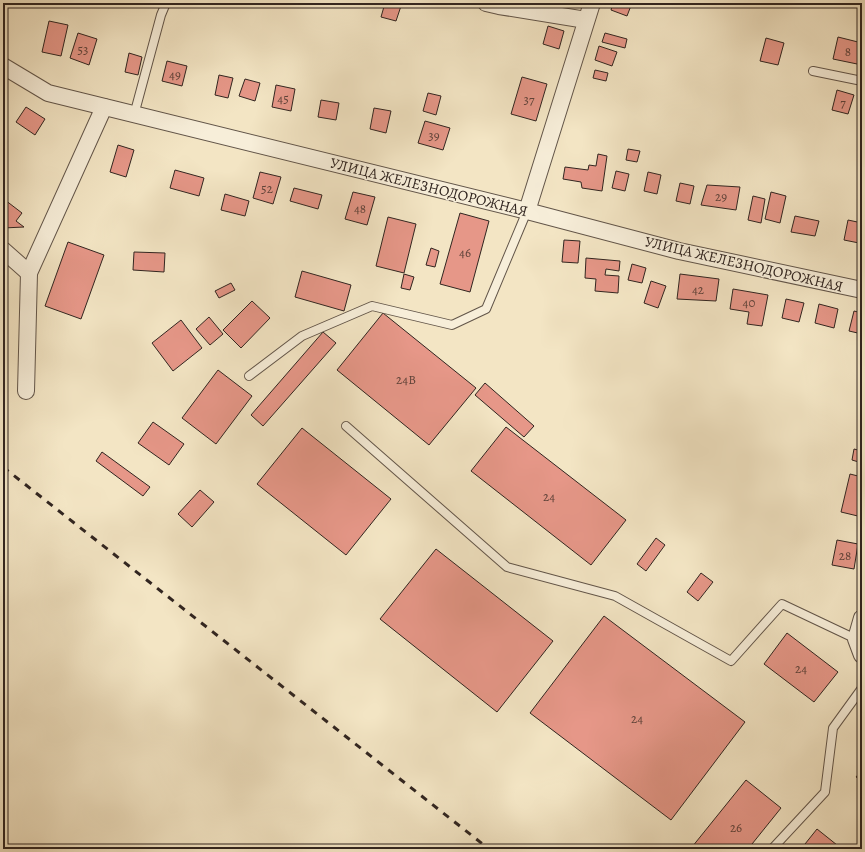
<svg xmlns="http://www.w3.org/2000/svg" width="865" height="852" viewBox="0 0 865 852" font-family="Alegreya,serif">
<rect width="100%" height="100%" fill="#f3e5c4"/>
<filter id="stains"><feTurbulence type="fractalNoise" baseFrequency=".005" numOctaves="4"/><feColorMatrix values="0 0 0 0 .2 0 0 0 0 .09 0 0 0 0 .02 0 0 0 .5 -.17"/></filter>
<radialGradient id="worn" r=".72"><stop offset=".6" stop-color="#630" stop-opacity="0"/><stop offset="1" stop-color="#630" stop-opacity=".3"/></radialGradient>
<g fill="#e69788" stroke="#312520">
<polygon points="385,3 402,3 396,21 381,17"/>
<polygon points="613,3 632,3 627,16 611,10"/>
<polygon points="49,21 68,25 61,56 42,52"/>
<polygon points="548,26 564,31 559,49 543,44"/>
<polygon points="78,33 97,39 89,65 70,58"/>
<polygon points="605,33 627,39 625,48 602,42"/>
<polygon points="838,37 862,43 862,65 833,59"/>
<polygon points="766,38 784,43 778,65 760,61"/>
<polygon points="599,46 617,52 612,66 595,60"/>
<polygon points="129,53 142,57 138,75 125,72"/>
<polygon points="167,61 187,66 182,86 162,81"/>
<polygon points="595,70 608,73 606,81 593,78"/>
<polygon points="219,75 233,78 228,98 215,95"/>
<polygon points="522,77 547,84 536,121 511,114"/>
<polygon points="245,79 260,83 255,101 239,96"/>
<polygon points="276,85 295,89 291,111 272,107"/>
<polygon points="837,90 854,95 848,114 832,110"/>
<polygon points="428,93 441,96 436,115 423,111"/>
<polygon points="321,100 339,103 336,120 318,117"/>
<polygon points="26,107 45,119 35,135 16,122"/>
<polygon points="374,108 391,111 386,133 370,129"/>
<polygon points="425,121 450,128 443,150 418,143"/>
<polygon points="118,145 134,150 126,177 110,172"/>
<polygon points="628,149 640,151 637,162 626,160"/>
<polygon points="598,154 607,156 602,191 582,188 581,182 563,179 565,167 588,170 589,165 596,166"/>
<polygon points="175,170 204,178 199,196 170,188"/>
<polygon points="616,171 629,174 625,191 612,188"/>
<polygon points="260,172 281,177 273,204 253,198"/>
<polygon points="648,172 661,175 657,194 644,191"/>
<polygon points="680,183 694,186 690,204 676,201"/>
<polygon points="707,185 740,187 736,210 701,205"/>
<polygon points="294,188 322,195 318,209 290,201"/>
<polygon points="353,192 375,197 367,225 345,219"/>
<polygon points="771,192 786,196 780,223 765,219"/>
<polygon points="225,194 249,201 245,216 221,210"/>
<polygon points="753,196 765,199 761,223 748,220"/>
<polygon points="5,200 22,213 16,221 24,227 3,228 3,203"/>
<polygon points="460,213 489,221 470,292 440,284"/>
<polygon points="795,216 819,221 815,236 791,232"/>
<polygon points="388,217 416,224 404,273 376,266"/>
<polygon points="848,220 862,223 859,243 844,240"/>
<polygon points="564,240 580,241 578,263 562,262"/>
<polygon points="68,242 104,255 81,319 45,306"/>
<polygon points="431,248 439,251 435,267 426,265"/>
<polygon points="134,252 165,253 164,272 133,270"/>
<polygon points="586,258 620,261 619,271 606,269 605,275 619,276 618,293 595,291 596,279 585,278"/>
<polygon points="632,264 646,268 642,283 628,280"/>
<polygon points="302,271 351,285 344,311 295,297"/>
<polygon points="404,274 414,277 410,290 401,288"/>
<polygon points="680,274 719,279 716,301 677,299"/>
<polygon points="651,281 666,286 658,308 644,303"/>
<polygon points="231,283 235,290 219,298 215,291"/>
<polygon points="733,289 768,295 762,326 747,324 749,312 730,309"/>
<polygon points="786,299 804,303 799,322 782,318"/>
<polygon points="252,301 270,318 241,348 223,330"/>
<polygon points="819,304 838,309 834,328 815,323"/>
<polygon points="854,311 862,313 862,334 849,331"/>
<polygon points="383,313 476,388 429,445 337,370"/>
<polygon points="209,317 223,334 210,345 196,329"/>
<polygon points="181,320 202,348 173,371 152,343"/>
<polygon points="323,332 336,343 263,426 251,415"/>
<polygon points="218,370 252,396 216,444 182,418"/>
<polygon points="485,383 534,426 524,437 475,395"/>
<polygon points="153,422 184,444 169,465 138,443"/>
<polygon points="506,427 626,520 591,565 471,471"/>
<polygon points="302,428 391,499 346,555 257,484"/>
<polygon points="854,449 862,451 862,463 852,460"/>
<polygon points="102,452 150,487 143,496 96,461"/>
<polygon points="850,474 862,477 862,517 841,512"/>
<polygon points="200,490 214,502 192,527 178,514"/>
<polygon points="656,538 665,545 646,571 637,564"/>
<polygon points="837,540 858,544 854,569 832,565"/>
<polygon points="436,549 553,641 497,712 380,619"/>
<polygon points="701,573 713,582 698,601 687,592"/>
<polygon points="604,616 745,722 671,820 530,713"/>
<polygon points="787,633 838,672 814,702 764,664"/>
<polygon points="862,770 862,781 856,777"/>
<polygon points="746,780 781,808 748,849 696,849 692,847"/>
<polygon points="817,829 842,849 801,849"/>
</g>
<g fill="none" stroke-linecap="round" stroke-linejoin="round">
<defs>
<g id="lane">
<polyline points="813,71 862,81"/>
<polyline points="134,115 161,15 166,3"/>
<polyline points="249,376 302,336 372,306 452,325 486,309 527,211"/>
<polyline points="346,426 507,567 615,596 731,661 782,604 856,639"/>
<polyline points="772,849 825,792 833,728 862,688"/>
</g>
<g id="street">
<polyline points="486,3 499,6 586,20"/>
<polyline points="3,66 48,93 527,211 679,251 862,290"/>
<polyline points="527,211 592,3"/>
<polyline points="3,250 29,273"/>
<polyline points="26,391 29,273 104,107"/>
<polyline points="862,618 856,639 862,655"/>
</g>
</defs>
<use href="#lane" stroke="#625549" stroke-width="10"/>
<use href="#street" stroke="#625549" stroke-width="18"/>
<use href="#lane" stroke="#f7eed9" stroke-width="8"/>
<use href="#street" stroke="#f7eed9" stroke-width="16"/>
<polyline stroke="#312520" stroke-width="3" stroke-dasharray="7 7" stroke-linecap="butt" points="3,467 489,849"/>
</g>
<g text-anchor="middle" stroke-width="3" stroke-linejoin="round" paint-order="stroke">
<g font-size="13" fill="#5e423a">
<text x="83" y="54">53</text>
<text x="848" y="56">8</text>
<text x="175" y="79">49</text>
<text x="283" y="103">45</text>
<text x="529" y="104">37</text>
<text x="843" y="107">7</text>
<text x="434" y="140">39</text>
<text x="267" y="193">52</text>
<text x="721" y="201">29</text>
<text x="360" y="213">48</text>
<text x="465" y="257">46</text>
<text x="698" y="294">42</text>
<text x="749" y="307">40</text>
<text x="406" y="384">24В</text>
<text x="549" y="501">24</text>
<text x="845" y="560">28</text>
<text x="801" y="673">24</text>
<text x="637" y="723">24</text>
<text x="736" y="832">26</text>
</g>
<g font-size="15" fill="#312520" stroke="#f7eed9">
<text transform="translate(429 187) rotate(14)" y="5">УЛИЦА ЖЕЛЕЗНОДОРОЖНАЯ</text>
<text transform="translate(744 264) rotate(13)" y="5">УЛИЦА ЖЕЛЕЗНОДОРОЖНАЯ</text>
</g>
</g>
<rect width="865" height="852" fill="none" stroke="#f3e5c4" stroke-width="16"/>
<rect x="4" y="4" width="857" height="844" fill="none" stroke="#312520" stroke-width="2"/>
<rect x="8" y="8" width="849" height="836" fill="none" stroke="#312520"/>
<rect width="100%" height="100%" filter="url(#stains)"/>
<rect width="100%" height="100%" fill="url(#worn)"/>
</svg>
